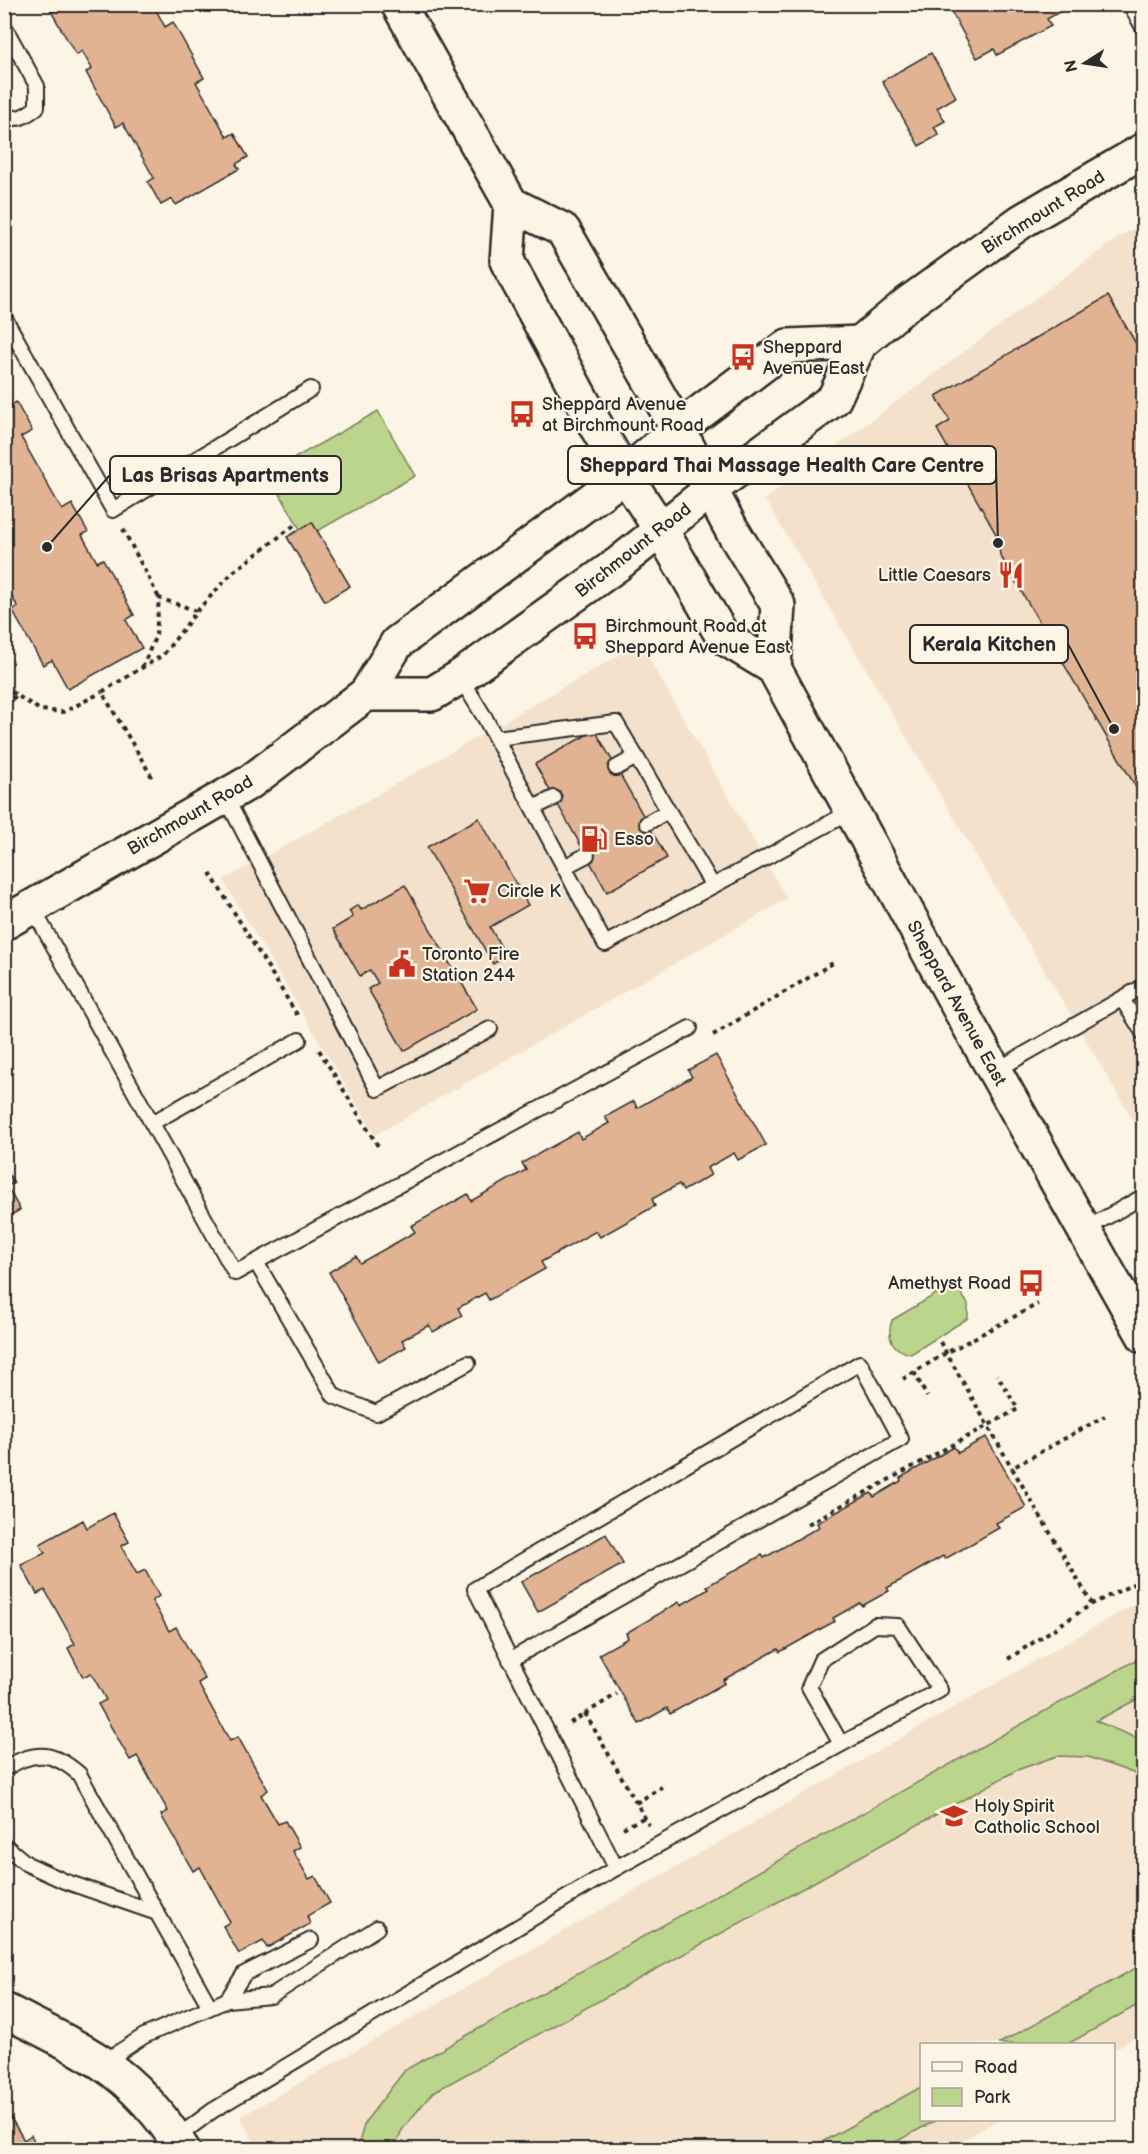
<svg xmlns="http://www.w3.org/2000/svg" width="1148" height="2154" viewBox="0 0 1148 2154" font-family="'Balsamiq Sans',sans-serif">
<rect width="100%" height="100%" fill="#fcf5e5"/>
<filter id="ink" filterUnits="userSpaceOnUse"><feTurbulence type="fractalNoise" baseFrequency=".0167" numOctaves="2"/><feDisplacementMap in="SourceGraphic" scale="12" xChannelSelector="R" yChannelSelector="G"/><feConvolveMatrix kernelMatrix="1 2 1 2 8 2 1 2 1" color-interpolation-filters="sRGB"/></filter>
<g filter="url(#ink)">
<g fill="#f4e1cc">
<polygon points="1143,224 1143,1137 765,499 1120,236"/>
<polygon points="640,643 787,899 375,1135 223,880 373,797"/>
<polygon points="1143,1599 1143,2032 1114,2050 1114,2044 922,2044 922,2120 998,2120 948,2149 258,2150 240,2117"/>
</g>
<g fill="#bcd58c" stroke="#74805c" stroke-width="1.5">
<polygon points="378,411 415,476 305,538 268,473"/>
<path d="M946,1288l12,1 10,15v14l-57,36c-19,-4 -25,-16 -19,-34z"/>
<polygon points="1143,1656 1143,1696 1096,1721 1143,1741 1143,1783 1133,1773 1088,1757 1057,1756 1017,1770 432,2093 402,2130 394,2149 357,2149 365,2122 405,2070"/>
<polygon points="1143,1964 1143,2002 1068,2044 998,2044"/>
<polygon points="921,2087 922,2120 936,2120 883,2149 809,2149"/>
</g>
<g fill="#e1b392" stroke="#2b2b2b" stroke-width="1.5">
<polygon points="56,4 153,4 165,27 173,22 204,78 196,82 227,137 234,133 248,157 236,164 239,169 176,205 172,199 161,205 148,182 154,178 123,123 116,127 86,72 92,69 82,51 76,55 51,11 58,8"/>
<polygon points="947,4 1073,4 1047,19 1051,26 997,55 994,49 977,58"/>
<polygon points="931,53 956,97 937,108 945,121 934,127 939,135 919,146 882,81"/>
<polygon points="1108,296 1144,357 1144,518 1138,521 1144,530 1144,801 1000,555 997,536 937,429 950,421 936,396"/>
<polygon points="4,397 10,406 16,402 32,431 21,437 62,510 72,504 88,532 82,535 97,562 103,559 134,615 126,620 142,648 68,689 52,660 43,665 12,610 18,607 4,584"/>
<polygon points="312,522 350,586 325,601 287,537"/>
<polygon points="595,730 667,858 607,892 535,764"/>
<polygon points="479,818 528,905 490,927 506,956 493,964 427,847"/>
<polygon points="405,885 443,951 445,950 449,958 447,959 453,969 451,970 458,981 460,980 477,1009 404,1051 368,989 378,983 370,970 360,976 333,929 353,917 349,911 358,905 361,910"/>
<polygon points="716,1055 766,1145 738,1160 734,1153 707,1168 711,1175 683,1191 679,1184 652,1199 655,1206 600,1237 596,1231 541,1262 545,1269 489,1300 485,1293 458,1308 462,1316 433,1332 429,1325 402,1340 406,1347 379,1362 329,1272 356,1256 360,1263 415,1232 411,1226 468,1194 471,1201 526,1170 522,1163 578,1132 581,1139 609,1123 605,1117 634,1101 637,1108 692,1077 688,1070"/>
<polygon points="4,1166 14,1183 7,1186 20,1210 4,1219"/>
<polygon points="986,1437 1026,1507 996,1523 999,1528 945,1559 943,1556 887,1588 889,1591 862,1606 860,1603 833,1618 835,1621 780,1652 778,1649 723,1680 725,1683 670,1714 667,1708 639,1724 599,1654 628,1638 626,1633 679,1602 681,1605 709,1589 707,1586 762,1555 764,1558 819,1527 817,1523 871,1493 874,1497 901,1481 900,1478 954,1447 958,1453"/>
<polygon points="113,1513 129,1542 121,1546 137,1574 145,1570 159,1596 152,1601 169,1631 176,1627 205,1679 198,1683 230,1741 238,1737 268,1790 261,1795 278,1824 285,1821 300,1847 293,1851 309,1879 315,1876 330,1903 307,1916 310,1924 267,1948 263,1941 239,1954 223,1926 230,1922 200,1867 193,1871 161,1815 168,1811 137,1756 130,1760 98,1704 106,1700 91,1673 83,1677 68,1648 75,1644 45,1590 37,1594 21,1565 45,1553 40,1544 83,1520 87,1528"/>
<polygon points="606,1534 623,1564 538,1612 521,1582"/>
<polygon points="6,2110 24,2140 31,2135 39,2150 4,2150 4,2111"/>
</g>
<g fill="none" stroke-linecap="round" stroke-linejoin="round">
<defs>
<g id="service">
<polyline points="1130,4 1144,29"/>
<path d="M4,26l33,60v21c-10,8 -21,16 -33,7"/>
<polyline points="4,317 113,510 311,389"/>
<polyline points="460,677 485,718 605,944 852,811"/>
<polyline points="496,738 616,723 713,886"/>
<polyline points="616,768 636,757"/>
<polyline points="225,796 377,1089 490,1029"/>
<polyline points="533,808 554,798"/>
<polyline points="647,823 668,811"/>
<polyline points="564,867 587,855"/>
<polyline points="32,907 235,1273 690,1028"/>
<polyline points="1122,999 1144,1034"/>
<polyline points="995,1071 1144,986"/>
<polyline points="152,1123 299,1040"/>
<polyline points="1084,1230 1144,1196"/>
<polyline points="256,1262 334,1396 376,1413 468,1363"/>
<polyline points="510,1660 901,1439 860,1363 475,1589 616,1868"/>
<path d="M4,1769c30,-19 49,-18 75,5l131,233"/>
<polyline points="4,1845 27,1864 64,1881 157,1913"/>
<polyline points="227,2000 244,1974 311,1940"/>
<polyline points="102,2063 144,2036 227,2000 271,1996 377,1928"/>
<polyline points="176,2138 212,2111 616,1868 940,1690 898,1626 875,1625 821,1660 809,1687 841,1744"/>
</g>
<path id="tertiary" d="M4,2010c33,17 68,33 98,53 32,21 61,54 81,87"/>
<g id="secondary">
<polyline points="398,4 511,204 563,230 678,429 732,530 778,605 774,668"/>
<polyline points="511,204 507,261 596,426 625,475 661,530 723,637 774,668 958,1006 1144,1336"/>
<polyline points="366,694 432,694 460,677 618,564 710,490 834,399 860,343 907,304 1022,221 1144,150"/>
<polyline points="4,923 250,782 366,694 397,643 625,475 678,429 788,346 860,343"/>
</g>
</defs>
<use href="#service" stroke="#2b2b2b" stroke-width="18"/>
<use href="#tertiary" stroke="#2b2b2b" stroke-width="38"/>
<use href="#secondary" stroke="#2b2b2b" stroke-width="38"/>
<g stroke="#2b2b2b" stroke-width="4" stroke-dasharray="4.5 4.5" stroke-linecap="butt">
<polyline points="123,529 159,598"/>
<polyline points="142,668 156,635 159,598 197,611"/>
<polyline points="4,687 40,710 64,712 102,692"/>
<polyline points="4,703 17,696"/>
<polyline points="152,777 102,692 163,655 197,611 232,573 297,523"/>
<polyline points="210,873 299,1018"/>
<polyline points="713,1035 833,963"/>
<polyline points="319,1050 378,1146"/>
<polyline points="940,1342 1012,1468"/>
<polyline points="914,1372 927,1397"/>
<polyline points="903,1379 946,1353 1038,1304"/>
<polyline points="808,1524 1018,1409 997,1375"/>
<polyline points="1092,1604 1012,1468 1105,1416"/>
<polyline points="1008,1659 1092,1604 1144,1579"/>
<polyline points="585,1713 649,1825"/>
<polyline points="570,1723 617,1694"/>
<polyline points="636,1803 662,1787"/>
<polyline points="623,1828 645,1817"/>
<polyline points="886,2149 887,2150"/>
</g>
<use href="#service" stroke="#fcf5e5" stroke-width="14"/>
<use href="#tertiary" stroke="#fcf5e5" stroke-width="33"/>
<use href="#secondary" stroke="#fcf5e5" stroke-width="33"/>
</g>
</g>
<defs>
<symbol id="bus-bare" viewBox="-9 -9 18 18"><path d="M-5-6H5V4H4V6H2V4H-2V6H-4V4H-5ZM-3.5-4V0h7V-4ZM-3.5 1.2v1.5H-2V1.2ZM2 1.2v1.5H3.5V1.2Z" fill="#c8321e" stroke="#fcf5e5" stroke-width="2.5" paint-order="stroke"/></symbol>
<symbol id="restaurant-bare" viewBox="-9 -9 18 18"><path d="M-5-6h1v4h1v-4h1v4h1v-4h1v5L-1.5 .5V6h-2V.5L-5-1ZM5-6V6H3V1.5H1.5Q1.5-4 5-6Z" fill="#c8321e" stroke="#fcf5e5" stroke-width="2.5" paint-order="stroke"/></symbol>
<symbol id="fuel-bare" viewBox="-9 -9 18 18"><path d="M-5.5-6h7V0h2V4h1.3V-2.5L3-4.5l.8-.8L6-3V5H2.5V1h-1V6h-7ZM-4.2-4.7v3.2H.2V-4.7Z" fill="#c8321e" stroke="#fcf5e5" stroke-width="2.5" paint-order="stroke"/></symbol>
<symbol id="supermarket-bare" viewBox="-9 -9 18 18"><path d="M-6-5.5h2.5l.6 2H6L4.5 2H-2.5L-4.4-4H-6ZM-1.5 3.2a1.3 1.3 0 1 0 .1 0ZM3 3.2a1.3 1.3 0 1 0 .1 0Z" fill="#c8321e" stroke="#fcf5e5" stroke-width="2.5" paint-order="stroke"/></symbol>
<symbol id="civic-bare" viewBox="-9 -9 18 18"><path d="M-.6-6.5H3V-4.5H.6V-3L4-1V1h2V6H-6V1h2V-1L-.6-3ZM-1.2 2.5V6h2.4V2.5Z" fill="#c8321e" stroke="#fcf5e5" stroke-width="2.5" paint-order="stroke"/></symbol>
<symbol id="school-bare" viewBox="-9 -9 18 18"><path d="M0-5L7-2L0 1L-7-2ZM-4 1L0 2.5L4 1V4Q0 6-4 4Z" fill="#c8321e" stroke="#fcf5e5" stroke-width="2.5" paint-order="stroke"/></symbol>
</defs>
<g fill-rule="evenodd">
<use href="#bus-bare" x="724" y="338" width="38" height="38"/>
<use href="#bus-bare" x="503" y="395" width="38" height="38"/>
<use href="#restaurant-bare" x="992" y="556" width="38" height="38"/>
<use href="#bus-bare" x="566" y="617" width="38" height="38"/>
<use href="#fuel-bare" x="575" y="820" width="38" height="38"/>
<use href="#supermarket-bare" x="458" y="872" width="38" height="38"/>
<use href="#civic-bare" x="383" y="945" width="38" height="38"/>
<use href="#bus-bare" x="1012" y="1264" width="38" height="38"/>
<use href="#school-bare" x="935" y="1797" width="38" height="38"/>
</g>
<g text-anchor="middle" stroke-width="4.5" stroke-linejoin="round" paint-order="stroke">
<g font-size="18" fill="#2b2b2b" stroke="#fcf5e5">
<text transform="translate(1043 212) rotate(-32)" y="6">Birchmount Road</text>
<text transform="translate(633 550) rotate(-38)" y="6">Birchmount Road</text>
<text transform="translate(190 815) rotate(-30)" y="6">Birchmount Road</text>
<text transform="translate(957 1003) rotate(61)" y="6">Sheppard Avenue East</text>
</g>
<g font-size="18" fill="#2b2b2b" stroke="#fcf5e5" text-anchor="start">
<text x="763" y="353">Sheppard<tspan x="763" dy="21">Avenue East</tspan></text>
<text x="542" y="410">Sheppard Avenue<tspan x="542" dy="21">at Birchmount Road</tspan></text>
<text x="991" y="581" text-anchor="end">Little Caesars</text>
<text x="605" y="632">Birchmount Road at<tspan x="605" dy="21">Sheppard Avenue East</tspan></text>
<text x="614" y="845">Esso</text>
<text x="497" y="897">Circle K</text>
<text x="422" y="960">Toronto Fire<tspan x="422" dy="21">Station 244</tspan></text>
<text x="1011" y="1289" text-anchor="end">Amethyst Road</text>
<text x="974" y="1812">Holy Spirit<tspan x="974" dy="21">Catholic School</tspan></text>
</g>
</g>
<path fill="none" stroke="#2b2b2b" stroke-width="2" d="M998 543L996 465M47 547L110 475M1114 729L1068 644"/>
<g fill="#2b2b2b" stroke="#fcf5e5" stroke-width="2">
<circle cx="998" cy="543" r="6"/>
<circle cx="47" cy="547" r="6"/>
<circle cx="1114" cy="729" r="6"/>
</g>
<g fill="#fcf5e5" stroke="#2b2b2b" stroke-width="2">
<rect x="568" y="446" width="428" height="38" rx="6"/>
<rect x="110" y="456" width="231" height="38" rx="6"/>
<rect x="910" y="625" width="158" height="38" rx="6"/>
</g>
<g font-size="20" text-anchor="middle" font-weight="bold" fill="#2b2b2b">
<text x="782" y="472">Sheppard Thai Massage Health Care Centre</text>
<text x="225" y="482">Las Brisas Apartments</text>
<text x="989" y="651">Kerala Kitchen</text>
</g>
<rect width="1148" height="2154" fill="none" stroke="#fcf5e5" stroke-width="24"/>
<rect x="12" y="12" width="1124" height="2130" fill="none" stroke="#2b2b2b" stroke-width="2" filter="url(#ink)"/>
<rect x="920" y="2043" width="195" height="78" fill="#fcf5e5" stroke="#a8a49b" stroke-width="1.5"/>
<rect x="932" y="2062" width="30" height="9" fill="#fcf5e5" stroke="#a8a49b" stroke-width="1.5"/>
<text x="974" y="2073" font-size="18" fill="#2b2b2b">Road</text>
<rect x="932" y="2088" width="30" height="18" fill="#bcd58c" stroke="#a8a49b" stroke-width="1.5"/>
<text x="974" y="2103" font-size="18" fill="#2b2b2b">Park</text>
<g transform="translate(1085 63) rotate(258)" stroke="#fcf5e5" stroke-width="4.5" paint-order="stroke">
<path d="M0-4.5L10 22L0 15L-10 22Z" fill="#2b2b2b"/>
<text y="-9" font-size="16" font-weight="bold" text-anchor="middle" fill="#2b2b2b">N</text>
</g>
</svg>
